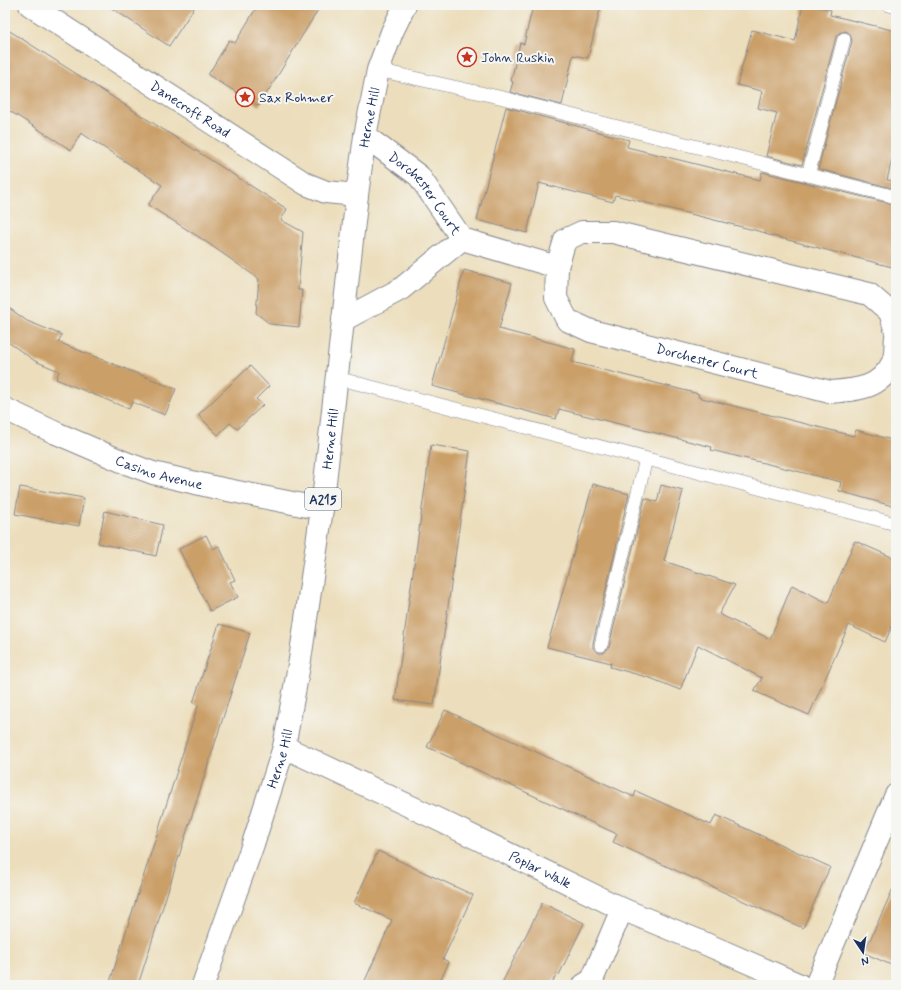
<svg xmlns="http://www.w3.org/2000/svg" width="901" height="990" viewBox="0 0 901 990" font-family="Mynerve,sans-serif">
<rect width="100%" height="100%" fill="#f6f6f2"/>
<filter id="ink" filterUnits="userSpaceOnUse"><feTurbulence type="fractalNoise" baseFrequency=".025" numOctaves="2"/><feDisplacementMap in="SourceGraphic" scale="8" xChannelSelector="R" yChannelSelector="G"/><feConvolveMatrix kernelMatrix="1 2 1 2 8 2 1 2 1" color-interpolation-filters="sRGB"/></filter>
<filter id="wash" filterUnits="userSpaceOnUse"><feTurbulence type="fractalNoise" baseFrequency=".012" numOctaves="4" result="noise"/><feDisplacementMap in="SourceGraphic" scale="16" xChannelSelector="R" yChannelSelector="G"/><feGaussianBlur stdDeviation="0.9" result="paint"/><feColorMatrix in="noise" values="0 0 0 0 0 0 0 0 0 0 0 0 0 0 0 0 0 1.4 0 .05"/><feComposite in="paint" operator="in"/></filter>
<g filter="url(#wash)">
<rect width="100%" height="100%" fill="#ecdebc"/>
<g id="blocks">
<g fill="#ca9f67">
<polygon points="107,5 196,5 169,46"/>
<polygon points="258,5 321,5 259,106 208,75 229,40 235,43"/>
<polygon points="533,5 601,5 588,58 573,55 562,105 510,92 513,82 511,81 520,43 524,44"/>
<polygon points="803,5 810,5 831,10 830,15 896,31 896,141 887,180 896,181 896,189 818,169 852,41 850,34 846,31 839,33 836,37 802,165 766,156 777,113 758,108 762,91 737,85 752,30 795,41"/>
<polygon points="5,28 287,209 281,220 303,232 298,290 302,290 299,327 270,324 256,313 259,279 202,239 148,205 162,185 81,133 71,150 5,108"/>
<polygon points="506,107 629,140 627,147 760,180 762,172 896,205 896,268 765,234 766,233 615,195 613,202 539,183 527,233 477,220"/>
<polygon points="464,270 512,283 499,329 575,349 572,362 699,394 698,397 854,436 856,430 896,441 896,507 839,491 841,482 711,450 712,447 559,409 556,419 432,386"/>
<polygon points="5,305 27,321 62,335 58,342 176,389 165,415 132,402 129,409 56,379 59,371 35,361 5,340"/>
<polygon points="250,366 269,386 256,399 263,405 237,429 230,423 218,435 198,415"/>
<polygon points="431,445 470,451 434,705 395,700"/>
<polygon points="593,484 629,494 593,643 593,648 599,653 604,653 609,647 645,498 657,502 661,485 683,491 664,561 735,585 719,614 770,639 792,585 828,603 855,541 896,559 896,618 885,642 849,625 809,715 754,691 762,678 698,645 680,690 650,678 610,667 611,663 547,647"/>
<polygon points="20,487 84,498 79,526 15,514"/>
<polygon points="105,511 163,525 156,556 98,543"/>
<polygon points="206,535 213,549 219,546 235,580 230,582 238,597 210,611 179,549"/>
<polygon points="219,624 250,633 138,985 109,985 198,705 193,703"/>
<polygon points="445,710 634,797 636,791 711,825 716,815 830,867 803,928 613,842 617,834 427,747"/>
<polygon points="378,851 473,895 443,959 449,962 438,985 363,985 392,920 354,903"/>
<polygon points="896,882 896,967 864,953"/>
<polygon points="542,903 584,923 559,975 557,973 551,985 501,985"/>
</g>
</g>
</g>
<g filter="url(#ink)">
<use href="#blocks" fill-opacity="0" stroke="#84868d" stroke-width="1"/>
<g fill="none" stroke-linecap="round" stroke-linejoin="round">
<defs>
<g id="service">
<polyline points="889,5 893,6"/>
<polyline points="378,70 503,98 896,197"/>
<polyline points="808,175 844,39"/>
<polyline points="337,378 896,524"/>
<polyline points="601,645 646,459"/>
</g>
<g id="minor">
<path id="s1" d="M30,5l276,179 20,8 31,3"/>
<path id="s2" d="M365,136l54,40 43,63 95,28"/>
<polyline points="343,320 401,289 462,239"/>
<path id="s3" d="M896,332l-6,-20 -21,-18 -256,-62h-31l-17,8 -8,27 -1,31 11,22 24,11 239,61c27,-2 50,-3 63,-30 3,-7 2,-18 3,-25"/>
<path id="s4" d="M5,409l51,24 70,30 27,10 60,14 109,22"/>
<path id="s5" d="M284,747l153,72 185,90 77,32 101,44"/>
<polyline points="584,985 592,980 622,909"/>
<polyline points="816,985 896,795"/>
</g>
<g id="primary">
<path id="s6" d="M203,985l50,-141 31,-97 16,-87 22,-151 35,-314 8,-59 13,-66 14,-38 13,-27"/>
</g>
</defs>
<use href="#service" stroke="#84868d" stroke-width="14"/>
<use href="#minor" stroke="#84868d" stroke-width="24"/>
<use href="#primary" stroke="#84868d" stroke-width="24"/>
<use href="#service" stroke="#fff" stroke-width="13"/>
<use href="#minor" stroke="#fff" stroke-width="22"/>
<use href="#primary" stroke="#fff" stroke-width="22"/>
</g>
</g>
<defs>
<symbol id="sight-ring" viewBox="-11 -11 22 22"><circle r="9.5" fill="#f6f6f2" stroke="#c8321e" stroke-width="1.5"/><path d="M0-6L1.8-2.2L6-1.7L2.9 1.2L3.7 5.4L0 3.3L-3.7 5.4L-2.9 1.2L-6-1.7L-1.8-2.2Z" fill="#c8321e"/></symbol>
</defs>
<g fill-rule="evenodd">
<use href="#sight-ring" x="456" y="46" width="22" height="22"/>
<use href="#sight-ring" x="234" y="86" width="22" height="22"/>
</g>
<g text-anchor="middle" stroke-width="4" stroke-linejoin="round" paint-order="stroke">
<rect fill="#f6f6f2" stroke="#5d6b8a" stroke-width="1" x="305" y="488" width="36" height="22" rx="3"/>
<g font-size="13" font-weight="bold" fill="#1b2f5e">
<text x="323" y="504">A215</text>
</g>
<g font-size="14" fill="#1b2f5e" stroke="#f6f6f2" text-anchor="start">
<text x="481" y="62">John Ruskin</text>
<text x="259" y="102">Sax Rohmer</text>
</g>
<g font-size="14" fill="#1b2f5e" stroke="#f6f6f2">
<text dy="5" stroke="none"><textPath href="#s1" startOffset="191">Danecroft Road</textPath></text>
<text dy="5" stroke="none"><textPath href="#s6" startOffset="887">Herne Hill</textPath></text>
<text dy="5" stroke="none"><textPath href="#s2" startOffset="84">Dorchester Court</textPath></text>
<text dy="5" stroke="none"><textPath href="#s3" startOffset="592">Dorchester Court</textPath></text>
<text dy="5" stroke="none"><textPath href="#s6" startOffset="563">Herne Hill</textPath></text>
<text dy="5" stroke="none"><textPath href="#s4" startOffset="167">Casino Avenue</textPath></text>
<text dy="5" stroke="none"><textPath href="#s6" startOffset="239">Herne Hill</textPath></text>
<text dy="5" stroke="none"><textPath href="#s5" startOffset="284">Poplar Walk</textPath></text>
</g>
</g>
<rect width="901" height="990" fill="none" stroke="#f6f6f2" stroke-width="20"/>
<g transform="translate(863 952) rotate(167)" stroke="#f6f6f2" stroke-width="3" paint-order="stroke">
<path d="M0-3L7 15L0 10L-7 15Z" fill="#1b2f5e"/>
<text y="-6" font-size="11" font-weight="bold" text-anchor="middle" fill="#1b2f5e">N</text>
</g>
</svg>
